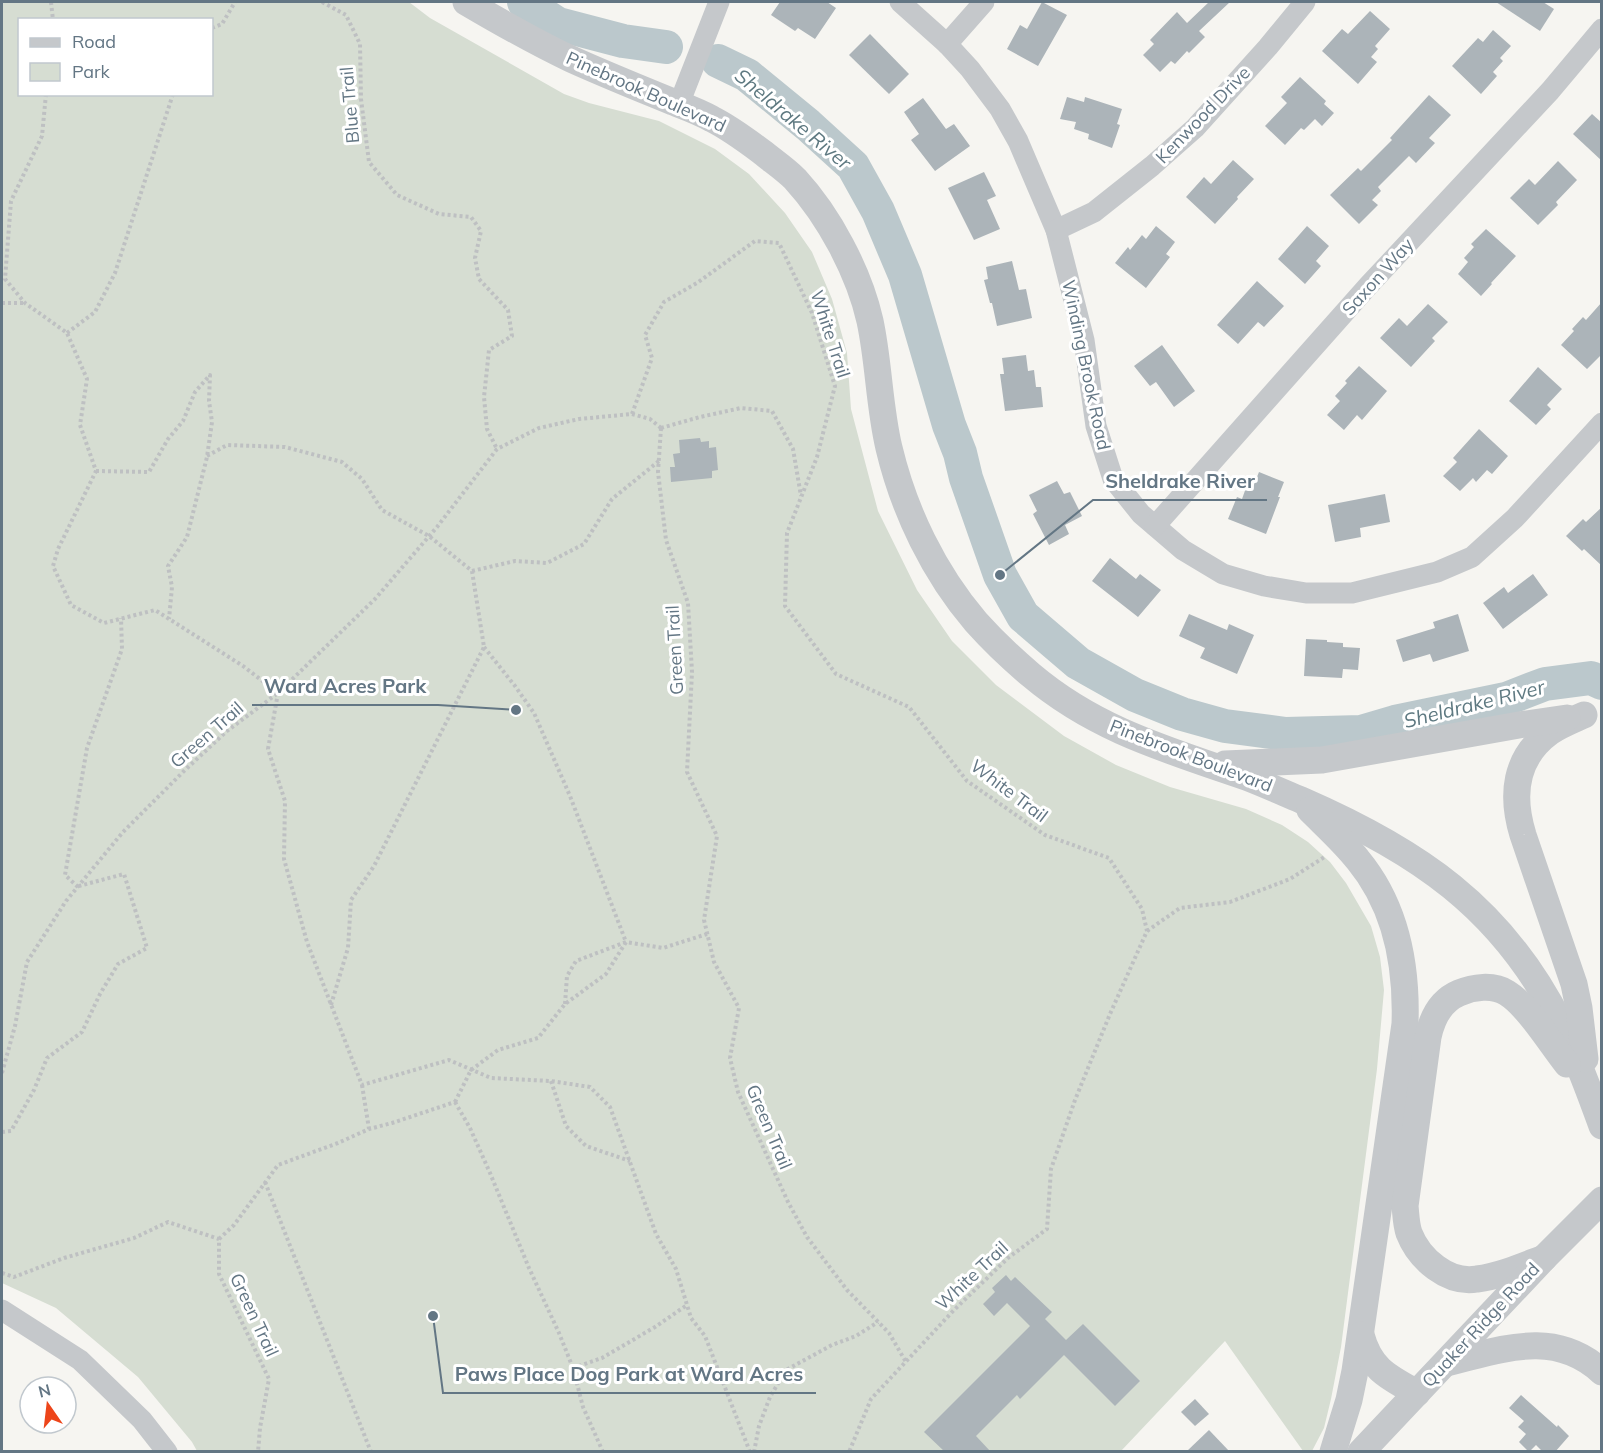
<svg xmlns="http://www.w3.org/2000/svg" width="1603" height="1453" viewBox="0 0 1603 1453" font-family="Mulish,sans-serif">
<rect width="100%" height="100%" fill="#f6f5f1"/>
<path fill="#d6ddd2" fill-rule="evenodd" d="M2,2h407l21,16 134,76 25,9 70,18 56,28 34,25 36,39 27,39 20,47 15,54 4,56 27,102 39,79 35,51 44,44 68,51 52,29 54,22 76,22 36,16 26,17 22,20 16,21 25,43 9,31 4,33 -7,79 -36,278 -10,52 -7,29 -12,23h-9l-78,-110 -104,110h-924l-5,-9 -54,-65 -82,-69 -54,-25zM20,20h192v74h-192z"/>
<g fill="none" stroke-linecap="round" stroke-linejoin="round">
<g stroke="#bbc8cc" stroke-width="34">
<polyline points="524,2 558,24 623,41 666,47"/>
<polyline points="718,61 747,75 808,125 853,166 878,211 905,275 949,425 960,453 966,478 1000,575 1023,616 1078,663 1135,695 1182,714 1225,726 1286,734 1361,732 1395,722 1506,699 1545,684 1591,678 1602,683"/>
</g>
</g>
<g fill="#acb4b9">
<polygon points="780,2 827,2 836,8 815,39 798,28 795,31 771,15"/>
<polygon points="1042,2 1067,15 1038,66 1007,49 1020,25 1027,29"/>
<polygon points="1209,2 1230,2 1199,31 1205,37 1189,53 1187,51 1175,64 1171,61 1160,72 1143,55 1154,44 1150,40 1177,12 1187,23"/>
<polygon points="1496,2 1543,2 1554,9 1540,31"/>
<polygon points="1370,11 1390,29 1375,46 1378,49 1371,57 1377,62 1358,84 1322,51 1342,29 1348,34"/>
<polygon points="1493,30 1511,46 1500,58 1503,61 1493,72 1497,76 1481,94 1452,66 1478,38 1483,42"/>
<polygon points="870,34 909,74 889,94 849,55"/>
<polygon points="1300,77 1326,101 1324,104 1334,113 1322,126 1315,119 1304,130 1301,128 1285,145 1265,126 1287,103 1281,97"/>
<polygon points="1429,95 1451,115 1429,138 1435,143 1416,163 1409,156 1378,187 1381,191 1372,200 1378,205 1359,224 1330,195 1358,168 1361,171 1392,140 1390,138"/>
<polygon points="1067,97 1084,102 1085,97 1122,109 1117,124 1120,125 1112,148 1088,139 1089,134 1074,129 1076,122 1060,119"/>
<polygon points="923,98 946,129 954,124 970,146 935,171 911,140 919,134 904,112"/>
<polygon points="1592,114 1602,123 1602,161 1573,134"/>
<polygon points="1233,160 1254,179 1237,197 1238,199 1215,224 1186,197 1204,177 1211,184"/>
<polygon points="1558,161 1577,180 1556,202 1558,205 1538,225 1510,198 1529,179 1535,185"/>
<polygon points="984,172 996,196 987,200 1000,229 974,240 948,188"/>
<polygon points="1156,226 1175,242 1166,254 1170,257 1146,288 1115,263 1128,247 1130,250 1142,235 1146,239"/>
<polygon points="1307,226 1329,246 1316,261 1321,266 1305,284 1278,259"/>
<polygon points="1486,229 1516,256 1491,283 1492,284 1481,296 1458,274 1468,262 1464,258 1474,247 1471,244"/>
<polygon points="1012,261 1019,290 1026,289 1032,318 997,326 992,303 990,303 984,280 988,279 986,267"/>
<polygon points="1257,281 1284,306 1264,327 1258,322 1238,344 1217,325"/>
<polygon points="1602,302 1602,354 1587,369 1561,345 1574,331 1572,329 1583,317 1586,320"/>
<polygon points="1428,304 1448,322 1432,338 1435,341 1411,367 1380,338 1399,318 1407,326"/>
<polygon points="1162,345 1195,391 1174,407 1156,382 1150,386 1134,366"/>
<polygon points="1026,355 1028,371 1034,370 1036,387 1041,387 1043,407 1005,411 1000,374 1004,374 1002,358"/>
<polygon points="1359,366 1387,391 1362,420 1357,415 1344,430 1327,415 1340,401 1335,396 1347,383 1345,381"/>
<polygon points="1538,367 1562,389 1547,405 1551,409 1536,425 1509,401"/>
<polygon points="1479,429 1508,456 1492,474 1487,470 1476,482 1473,478 1460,491 1443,476 1457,462 1453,458"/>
<polygon points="700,438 701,442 709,441 709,448 716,447 718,470 712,471 712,478 671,482 670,467 675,467 673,454 680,453 679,440"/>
<polygon points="1259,472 1284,482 1278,497 1280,497 1266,534 1228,519 1237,497 1242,499 1247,485 1253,487"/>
<polygon points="1057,481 1064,494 1070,492 1082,516 1065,525 1069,534 1049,545 1033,514 1037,511 1029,495"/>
<polygon points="1385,494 1390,522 1360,528 1361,537 1335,542 1328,505"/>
<polygon points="1602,507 1602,566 1584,549 1582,551 1566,536 1583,519 1586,522"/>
<polygon points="1110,558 1136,579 1140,574 1161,590 1138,617 1092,581"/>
<polygon points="1533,574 1548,595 1503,629 1483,603 1504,587 1508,593"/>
<polygon points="1189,614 1227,630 1229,624 1254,635 1237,674 1200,658 1205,648 1179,636"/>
<polygon points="1458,614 1469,651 1433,662 1430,654 1403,662 1396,640 1435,628 1433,622"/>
<polygon points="1306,639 1327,640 1327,642 1343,643 1343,647 1360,648 1358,670 1343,669 1342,678 1304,676"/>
<polygon points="1006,1275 1011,1281 1015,1277 1052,1312 1045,1319 1066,1340 1083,1324 1140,1381 1115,1406 1064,1355 1020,1399 1017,1395 976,1436 991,1452 945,1452 924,1432 1030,1326 1007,1303 994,1316 983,1304 995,1292 992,1288"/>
<polygon points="1521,1395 1557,1427 1558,1425 1569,1436 1555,1452 1543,1452 1536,1445 1529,1452 1519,1442 1526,1434 1518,1427 1524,1421 1509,1408"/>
<polygon points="1195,1399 1209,1414 1195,1426 1181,1412"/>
<polygon points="1209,1430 1230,1452 1186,1452"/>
</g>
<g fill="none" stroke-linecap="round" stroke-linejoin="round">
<g stroke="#bec0c2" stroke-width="4" stroke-dasharray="3 3" stroke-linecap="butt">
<polyline points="51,2 53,20"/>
<polyline points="322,2 346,15 360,44 361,99 369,162 397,195 439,214 471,217 481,231 475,258 479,279 508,310 512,336 489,350 484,397 487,429 497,449"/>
<polyline points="212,28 222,24 235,2"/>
<polyline points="46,94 42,136 11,201 5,279 25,303 67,333 87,379 80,425 96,471 58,549 53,566 71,605 104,623 155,610 243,666 278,693"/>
<polyline points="2,303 25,303"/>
<polyline points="67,333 95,312 115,273 173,94"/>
<polyline points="632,414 652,358 645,335 664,302 697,283 755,241 779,243 812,313 835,386 817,457 787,533 785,606 836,674 909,707 967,781 1045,835 1109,858 1142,909 1147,931 1110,1014 1075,1100 1051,1169 1047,1229 1008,1258 954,1310 871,1399 849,1452"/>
<polyline points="661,428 658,472 666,540 688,603 692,672 687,772 717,836 704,920 714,962 739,1008 730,1058 738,1092 788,1202 807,1237 847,1290 889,1333 906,1362"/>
<polyline points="661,428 700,417 741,408 772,411 793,449 801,496"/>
<polyline points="207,456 227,445 285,447 342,462 362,479 382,510 429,536 472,571 484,647"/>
<polyline points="96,471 149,472 168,439 183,421 195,392 210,375 209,401 212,422 207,457 187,537 168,566 172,587 169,619"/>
<polyline points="472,571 515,561 547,563 584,544 612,499 659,461"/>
<polyline points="484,647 515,686 534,713 570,796 626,942"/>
<polyline points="278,693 268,749 285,801 284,859 307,942 362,1085 449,1060 491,1078 551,1081 590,1087 610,1107 656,1234 676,1269 691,1318 705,1336 750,1452"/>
<polyline points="78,887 65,875 87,748 122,649 121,618"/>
<polyline points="1147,931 1180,908 1230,902 1290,879 1326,856"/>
<polyline points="565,1004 567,976 576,961 626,942 663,948 707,934"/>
<polyline points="331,1005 348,948 351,900 374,866 484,647"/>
<polyline points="2,1073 15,1026 27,962 66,901 123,832 184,771 227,731 278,693 375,599 437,527 497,449 539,428 579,419 632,414 650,419 661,428"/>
<polyline points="551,1081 566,1126 586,1146 630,1161"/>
<polyline points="362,1085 369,1129"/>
<polyline points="455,1102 470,1128 490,1173 529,1268 559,1333 573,1368 583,1407 603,1452"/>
<polyline points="455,1102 471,1070 498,1050 538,1038 565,1004 606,974 626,942"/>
<polyline points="2,1132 11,1131 34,1090 47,1058 82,1032 100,994 118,964 147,948 124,874 79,886"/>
<polyline points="265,1182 371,1452"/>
<polyline points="219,1239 234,1225 278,1165 338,1143 369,1129 392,1123 455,1102"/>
<polyline points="2,1273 14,1277 64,1258 134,1238 168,1222 219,1239 219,1274 269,1379 260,1428 258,1452"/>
<polyline points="573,1368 602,1358 655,1327 687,1305"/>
<polyline points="754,1452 759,1426 770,1397 786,1370 832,1345 856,1336 878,1322"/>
</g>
<g stroke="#c5c8cb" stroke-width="21">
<polyline points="900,2 947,44 970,69 1000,109 1018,141 1056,230 1084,340 1096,426 1113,479 1141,514 1183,550 1223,574 1264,586 1306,593 1352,593 1437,572 1472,557 1515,518 1602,423"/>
<polyline points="947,44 984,2"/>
<polyline points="679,104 719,2"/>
<polyline points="1056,230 1094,212 1152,166 1195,128 1268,47 1305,2"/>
<polyline points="1155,526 1368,286 1550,91 1602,29"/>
<polyline points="2,1310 80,1360 142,1420 167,1452"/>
</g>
<g stroke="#c5c8cb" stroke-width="27">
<path d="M466,2c34,20 69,40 105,57 33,15 68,29 102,43 13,5 27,10 39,17 18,9 34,21 50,33 11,9 23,17 33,27 34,37 64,93 75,142 9,42 9,85 19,127 15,63 45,125 87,174 17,19 36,37 55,53 65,55 137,75 215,102 18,7 36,15 55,23 115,50 201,107 259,223 17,33 29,68 42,103"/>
<path d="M1584,715c-11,5 -24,10 -34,17 -36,26 -39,64 -27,103l51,149 5,24 6,51"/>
<polyline points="1225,764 1322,760 1519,725 1567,718"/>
<path d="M1310,810c16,16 34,32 48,50 38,46 49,106 47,164l-50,347 -6,29 -16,52"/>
<path d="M1544,1258c-21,8 -44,18 -67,21 -29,5 -58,-20 -68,-46 -3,-9 -3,-18 -4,-27l23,-169c4,-19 12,-36 31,-44 14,-6 34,-9 48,0 21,13 44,51 60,71"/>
<path d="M1361,1335c9,34 27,42 56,58"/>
<path d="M1446,1363c55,-13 108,-35 156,9"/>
<polyline points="1361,1452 1544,1258 1602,1200"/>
</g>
</g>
<g text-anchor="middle" stroke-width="6" stroke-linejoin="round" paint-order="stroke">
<g font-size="18" fill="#637684" stroke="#fff">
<text transform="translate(646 92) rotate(24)" y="6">Pinebrook Boulevard</text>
<text transform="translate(350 105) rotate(-95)" y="6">Blue Trail</text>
<text transform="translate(1203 115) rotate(-46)" y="6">Kenwood Drive</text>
<text transform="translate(1378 277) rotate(-48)" y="6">Saxon Way</text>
<text transform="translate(830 334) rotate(72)" y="6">White Trail</text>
<text transform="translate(1086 365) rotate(78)" y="6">Winding Brook Road</text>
<text transform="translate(675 650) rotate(-93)" y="6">Green Trail</text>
<text transform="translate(207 735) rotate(-41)" y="6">Green Trail</text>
<text transform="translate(1191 756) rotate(21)" y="6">Pinebrook Boulevard</text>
<text transform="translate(1009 791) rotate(37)" y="6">White Trail</text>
<text transform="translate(769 1127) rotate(67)" y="6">Green Trail</text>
<text transform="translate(972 1276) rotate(-43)" y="6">White Trail</text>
<text transform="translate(254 1315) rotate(65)" y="6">Green Trail</text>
<text transform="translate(1481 1325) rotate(-47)" y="6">Quaker Ridge Road</text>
</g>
<g font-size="20" font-style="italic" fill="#5e7981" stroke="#fff">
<text transform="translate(793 119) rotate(40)" y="7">Sheldrake River</text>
<text transform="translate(1474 704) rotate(-14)" y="7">Sheldrake River</text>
</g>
</g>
<path fill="none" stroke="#637684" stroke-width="2" d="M1000 575L1093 500H1267M516 710L438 705H252M433 1316L443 1393H816"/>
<g fill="#637684" stroke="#fff" stroke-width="2">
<circle cx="1000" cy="575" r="6"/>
<circle cx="516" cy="710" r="6"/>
<circle cx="433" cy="1316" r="6"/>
</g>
<g font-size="20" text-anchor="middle" font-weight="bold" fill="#637684" stroke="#fff" stroke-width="6" stroke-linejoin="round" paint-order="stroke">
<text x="1180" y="488">Sheldrake River</text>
<text x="345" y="693">Ward Acres Park</text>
<text x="629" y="1381">Paws Place Dog Park at Ward Acres</text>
</g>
<rect width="1603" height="1453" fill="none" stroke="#637684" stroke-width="6"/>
<rect x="18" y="18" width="195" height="78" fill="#ffffff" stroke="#c1c8ce" stroke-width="1.5"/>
<rect x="30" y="38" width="30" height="9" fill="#c5c8cb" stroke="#c1c8ce" stroke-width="1.5"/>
<text x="72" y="48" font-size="18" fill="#637684">Road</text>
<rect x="30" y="63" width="30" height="18" fill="#d6ddd2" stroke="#c1c8ce" stroke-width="1.5"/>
<text x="72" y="78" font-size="18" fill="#637684">Park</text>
<g transform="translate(48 1405) rotate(346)"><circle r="28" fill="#ffffff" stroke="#c1c8ce" stroke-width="1.5"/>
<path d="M0-4.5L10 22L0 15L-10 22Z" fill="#ed451a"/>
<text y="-9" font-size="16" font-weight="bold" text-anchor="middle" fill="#637684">N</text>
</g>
</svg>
